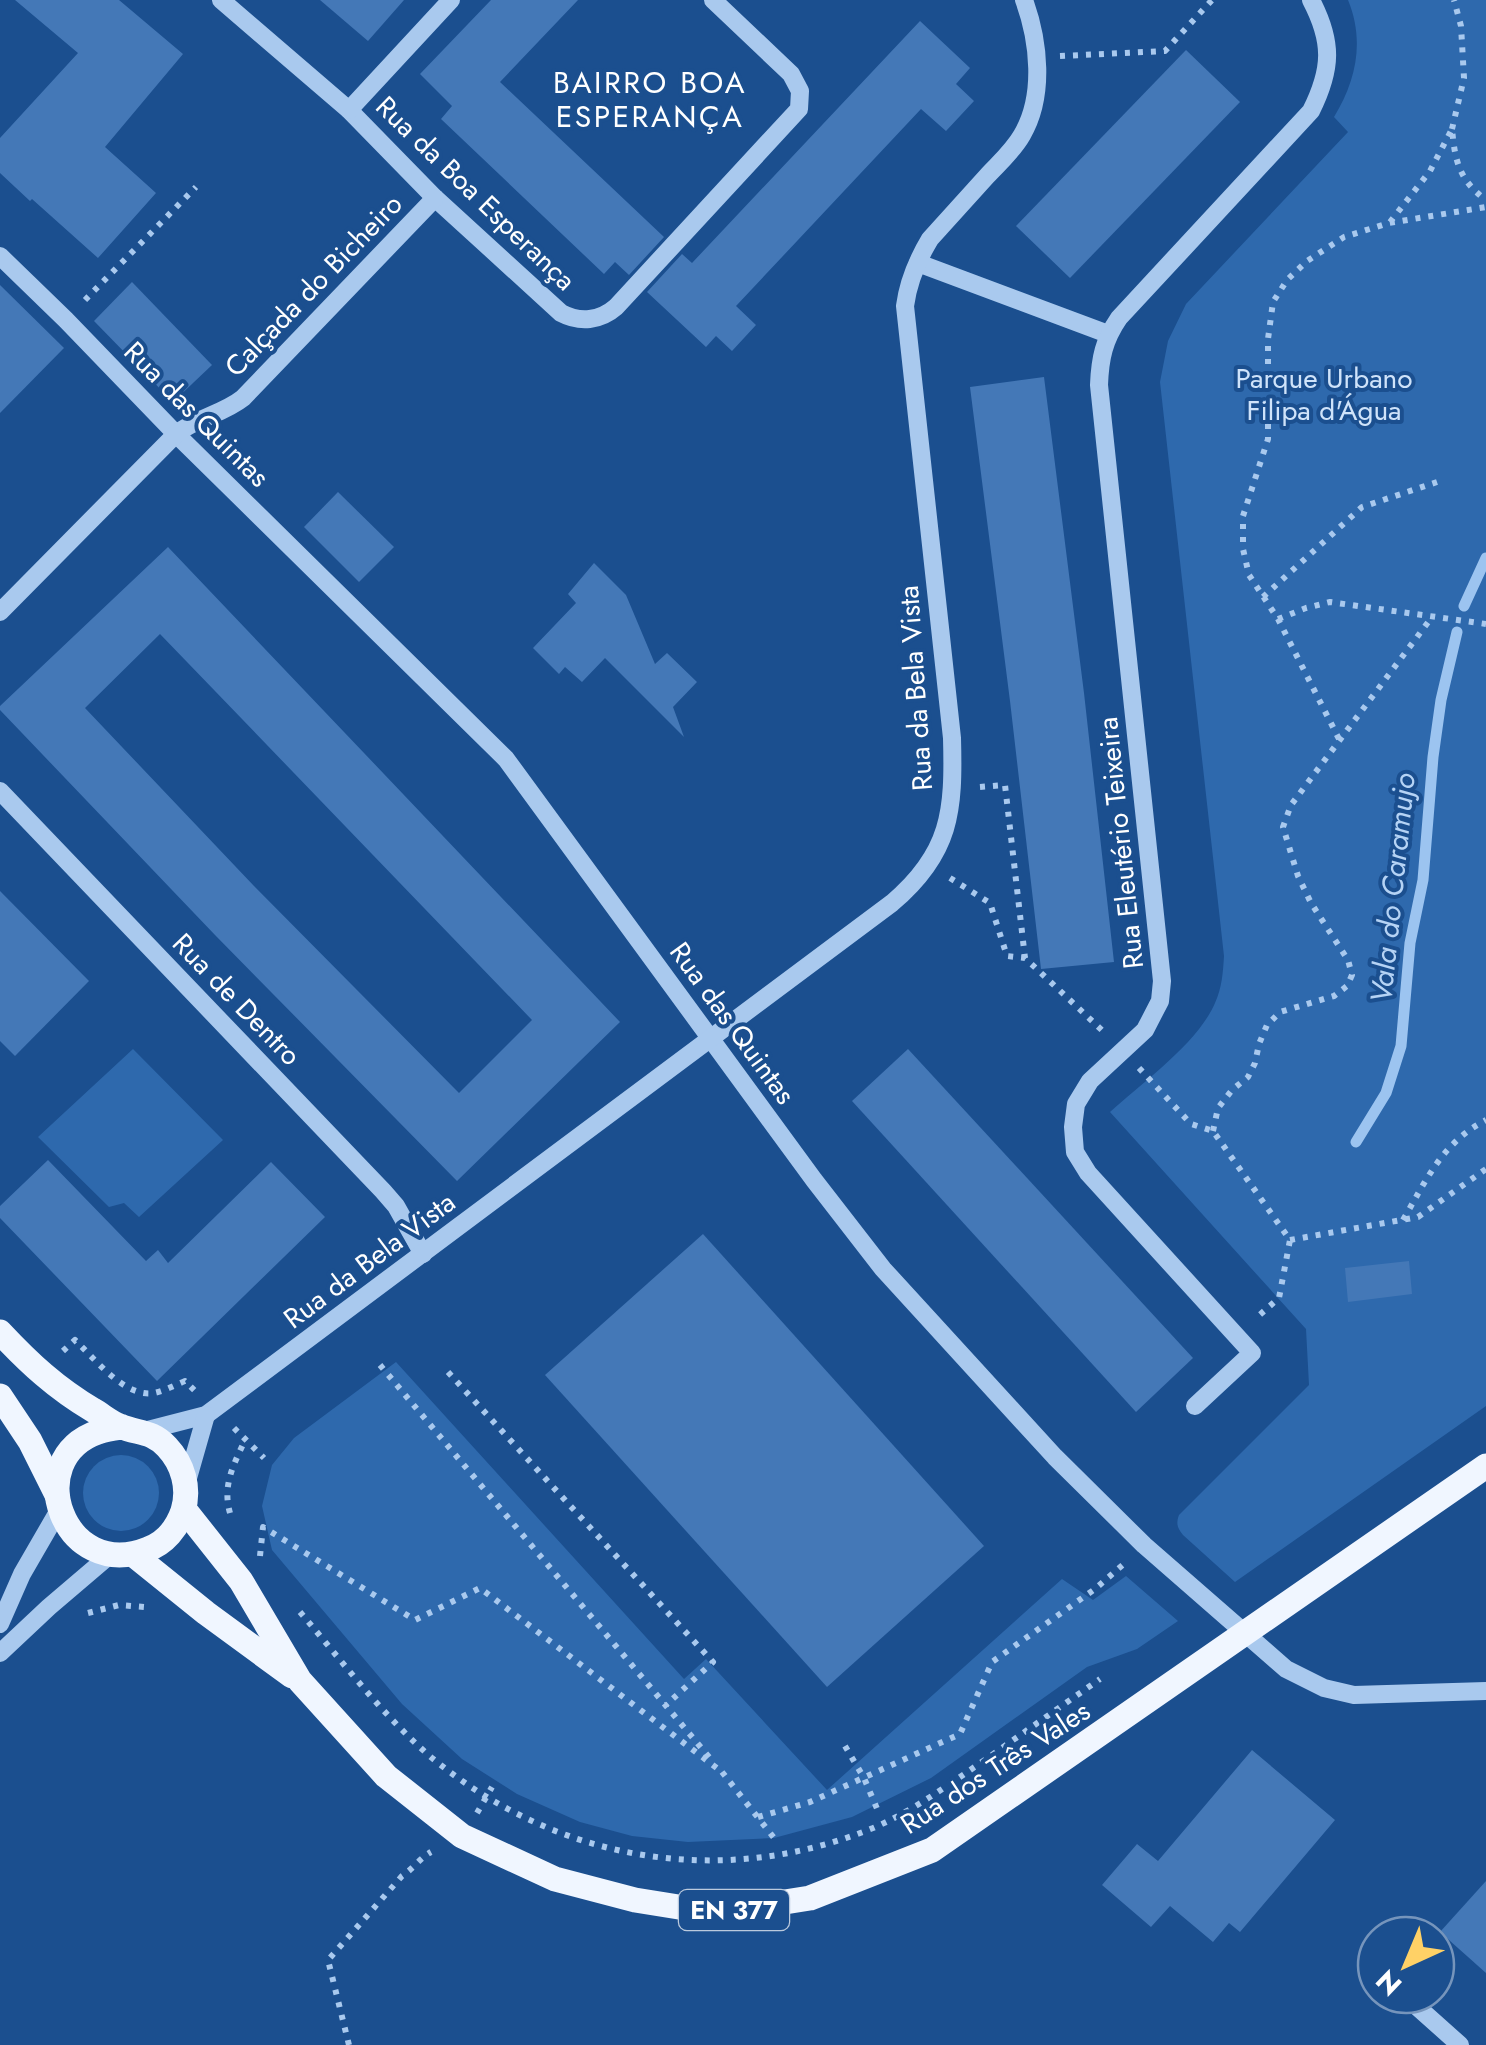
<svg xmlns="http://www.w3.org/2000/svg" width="1486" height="2045" viewBox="0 0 1486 2045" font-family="Jost,sans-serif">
<rect width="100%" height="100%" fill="#1b4f8f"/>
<g fill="#2e69ad">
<path d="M1348,0h138v1406l-251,176 -52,-47c-6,-7 -7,-12 -4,-20l130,-130 -3,-56 -196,-217c33,-30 88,-69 105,-109 7,-15 8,-31 9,-47l-64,-574 8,-41 18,-37 162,-172 -14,-15c22,-36 31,-76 14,-117z"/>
<polygon points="133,1049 223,1140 139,1217 124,1203 109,1207 38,1137"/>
<polygon points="396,1362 684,1679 706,1659 827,1790 1062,1579 1093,1600 1126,1576 1178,1621 1137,1649 1087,1667 931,1778 852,1817 774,1838 688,1842 632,1836 580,1822 517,1794 462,1759 402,1704 272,1550 262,1506 272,1465 294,1438"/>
<circle cx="121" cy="1493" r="38"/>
</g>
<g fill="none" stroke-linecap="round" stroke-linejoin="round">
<g stroke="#9cc4f0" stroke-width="11">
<polyline points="1464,606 1486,558"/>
<polyline points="1356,1142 1386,1093 1401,1046 1410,943 1423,880 1433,757 1441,700 1457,632"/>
</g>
</g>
<g fill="#4478b7" fill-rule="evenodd">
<polygon points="15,0 119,0 183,54 105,147 156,193 98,258 32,199 30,201 0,173 0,138 78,53"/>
<polygon points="320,0 404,0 368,41"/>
<polygon points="491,0 578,0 500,82 664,237 629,275 615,262 604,274 441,119 452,106 420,74"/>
<polygon points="920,21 970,68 956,84 974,101 946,131 921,109 736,306 756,325 732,351 716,336 706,347 647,292 682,254 692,263"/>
<polygon points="1186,50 1240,102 1070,278 1016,226"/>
<polygon points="132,282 212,365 173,402 94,321"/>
<polygon points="0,285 64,348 0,413"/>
<polygon points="1044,377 1084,693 1114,962 1041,969 1010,701 970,387"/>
<polygon points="338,492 394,547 359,582 304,527"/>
<path d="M168,547l452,475 -163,159 -242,-246 -215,-225v-4zM160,634l372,386 -73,73 -205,-207 -169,-178z"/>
<polygon points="594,563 626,595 655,664 667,653 697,682 673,707 684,737 605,658 582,682 565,667 559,674 533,648 576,603 568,594"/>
<polygon points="0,891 89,981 15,1056 0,1041"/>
<polygon points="908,1049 1193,1358 1136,1412 852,1101"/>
<polygon points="48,1160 146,1261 158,1250 168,1263 271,1162 325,1217 157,1381 0,1218 0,1206"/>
<polygon points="703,1234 984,1546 827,1687 545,1375"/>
<polygon points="1409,1261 1412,1294 1348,1302 1345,1268"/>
<polygon points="1252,1750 1335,1820 1240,1932 1229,1923 1213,1942 1170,1906 1151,1927 1102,1885 1137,1844 1158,1861"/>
<polygon points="1486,1881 1486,1973 1440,1932"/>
</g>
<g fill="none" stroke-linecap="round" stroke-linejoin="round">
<g stroke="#a9c9ee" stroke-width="6" stroke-dasharray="5 8" stroke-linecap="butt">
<polyline points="1060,56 1165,51 1212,0"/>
<polyline points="1452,129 1464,78 1461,26 1454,0"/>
<path d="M1390,222l40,-51 22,-42c3,32 7,51 34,71"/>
<polyline points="85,300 196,187"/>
<polyline points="1263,597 1362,507 1437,482"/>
<polyline points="1278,619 1306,608 1330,602 1486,624"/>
<polyline points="1339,739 1278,619 1249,575 1243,549 1243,516 1268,439 1268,339 1273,302 1287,280 1307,261 1344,237 1389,223 1486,207"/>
<polyline points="980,787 1005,785 1025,958"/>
<polyline points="950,878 990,903 1007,956 1025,958 1106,1034"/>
<polyline points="1139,1068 1191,1124 1213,1131 1290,1240 1279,1298 1256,1318"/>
<polyline points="1213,1131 1218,1108 1232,1090 1248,1077 1255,1063 1259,1044 1267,1025 1280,1012 1334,996 1347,986 1352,975 1348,960 1311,903 1298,876 1283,827 1291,805 1432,617"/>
<path d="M1403,1220c24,-41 39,-77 83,-100"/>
<polyline points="1290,1240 1418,1217 1486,1169"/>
<path d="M63,1351l12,-11c20,19 50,58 79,53 10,-2 21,-8 31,-12l11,11"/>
<polyline points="380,1365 714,1763"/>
<polyline points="448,1372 713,1662 666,1705"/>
<polyline points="234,1428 264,1458"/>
<path d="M230,1513c-8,-28 4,-49 15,-73"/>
<polyline points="260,1556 263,1527 415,1620 480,1588 722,1772"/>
<path d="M300,1612c42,49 83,104 132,146 125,103 289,132 441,70 42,-18 78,-45 116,-71 37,-26 74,-52 111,-78"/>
<polyline points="88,1613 119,1605 144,1607"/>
<polyline points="845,1746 864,1778 878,1811"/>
<polyline points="722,1772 778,1843"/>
<polyline points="477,1813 492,1787"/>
<polyline points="758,1817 810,1802 960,1734 992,1662 1095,1589 1125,1563"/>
<path d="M349,2045l-21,-85 74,-84c11,-7 18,-18 29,-24"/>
</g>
<g stroke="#a9c9ee" stroke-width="18">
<path d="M221,0l128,110 86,88 126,115c19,10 39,8 55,-6l183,-198 1,-18 -9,-17 -78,-74"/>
<polyline points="349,110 451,0"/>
<polyline points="0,256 66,320 176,434 506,759 814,1180 883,1269 1055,1457 1144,1545 1286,1669 1324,1688 1354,1695 1486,1691"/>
<polyline points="918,263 1108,334"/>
<path d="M0,612l176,-178c20,-16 47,-20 67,-36l192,-200"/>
<polyline points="0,791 383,1191 396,1206 423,1254"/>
<path d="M1195,1406l57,-53 -164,-180 -13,-21 -2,-25 3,-23 14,-23 55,-51 15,-29 2,-20 -63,-596c1,-27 5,-45 20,-67l192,-207c21,-42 22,-69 0,-111"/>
<path d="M144,1431l62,-16 686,-512c59,-50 62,-92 60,-165l-47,-432c3,-23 13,-47 25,-67 19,-21 38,-42 57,-63 12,-13 26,-25 35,-41 23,-39 17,-94 2,-135"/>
<polyline points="186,1485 206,1415"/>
<polyline points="0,1624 22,1574 59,1510"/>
<polyline points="0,1653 49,1607 110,1555"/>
<polyline points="1404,1995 1460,2045"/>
</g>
<g stroke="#f0f6ff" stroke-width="25">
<path d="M0,1332c30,32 56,56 93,78 9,5 18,13 27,16 18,8 31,4 47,21 16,17 23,41 16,64 -6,17 -18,32 -35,38 -85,34 -128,-90 -50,-117 7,-3 15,-4 23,-5"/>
<polyline points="0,1396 30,1441 57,1495"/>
<polyline points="184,1509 241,1581 300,1681 386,1776 462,1836 555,1879 635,1900 716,1913 810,1898 932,1850 1486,1466"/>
<polyline points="134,1555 206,1613 292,1676"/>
</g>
</g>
<g text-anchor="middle" stroke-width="8" stroke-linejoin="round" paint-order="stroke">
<rect fill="#1b4f8f" stroke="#bbcadd" stroke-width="2.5" x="679" y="1890" width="110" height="40" rx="8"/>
<g font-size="25" font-weight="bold" fill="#fff">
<text x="734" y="1919">EN 377</text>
</g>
<g font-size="28" fill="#fff" stroke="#1b4f8f">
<text transform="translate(476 193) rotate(44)" y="10">Rua da Boa Esperança</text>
<text transform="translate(313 285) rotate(-46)" y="10">Calçada do Bicheiro</text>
<text transform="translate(197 414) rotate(45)" y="10">Rua das Quintas</text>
<text transform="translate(915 688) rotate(-94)" y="10">Rua da Bela Vista</text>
<text transform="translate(1120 843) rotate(-96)" y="10">Rua Eleutério Teixeira</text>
<text transform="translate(237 999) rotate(46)" y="10">Rua de Dentro</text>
<text transform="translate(733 1023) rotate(54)" y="10">Rua das Quintas</text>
<text transform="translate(369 1260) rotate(-37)" y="10">Rua da Bela Vista</text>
<text transform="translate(995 1767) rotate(-33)" y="10">Rua dos Três Vales</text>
</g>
<g font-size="28" fill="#cfe3fa" stroke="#1b4f8f">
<text x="1324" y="388">Parque Urbano<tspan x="1324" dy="32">Filipa d'Água</tspan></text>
</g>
<g font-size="30" letter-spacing="2.5" fill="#fff" stroke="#1b4f8f">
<text x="650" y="93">BAIRRO BOA<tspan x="650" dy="34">ESPERANÇA</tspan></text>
</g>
<g font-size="30" font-style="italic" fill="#b5d3f5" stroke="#1b4f8f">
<text transform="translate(1393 888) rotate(-84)" y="10">Vala do Caramujo</text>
</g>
</g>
<g transform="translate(1406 1965) rotate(224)"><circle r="48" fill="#1b4f8f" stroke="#7695bc" stroke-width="2.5"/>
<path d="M0-8L18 38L0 25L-18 38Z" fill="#ffd166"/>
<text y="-15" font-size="28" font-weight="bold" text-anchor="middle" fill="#ffffff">N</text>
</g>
</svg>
